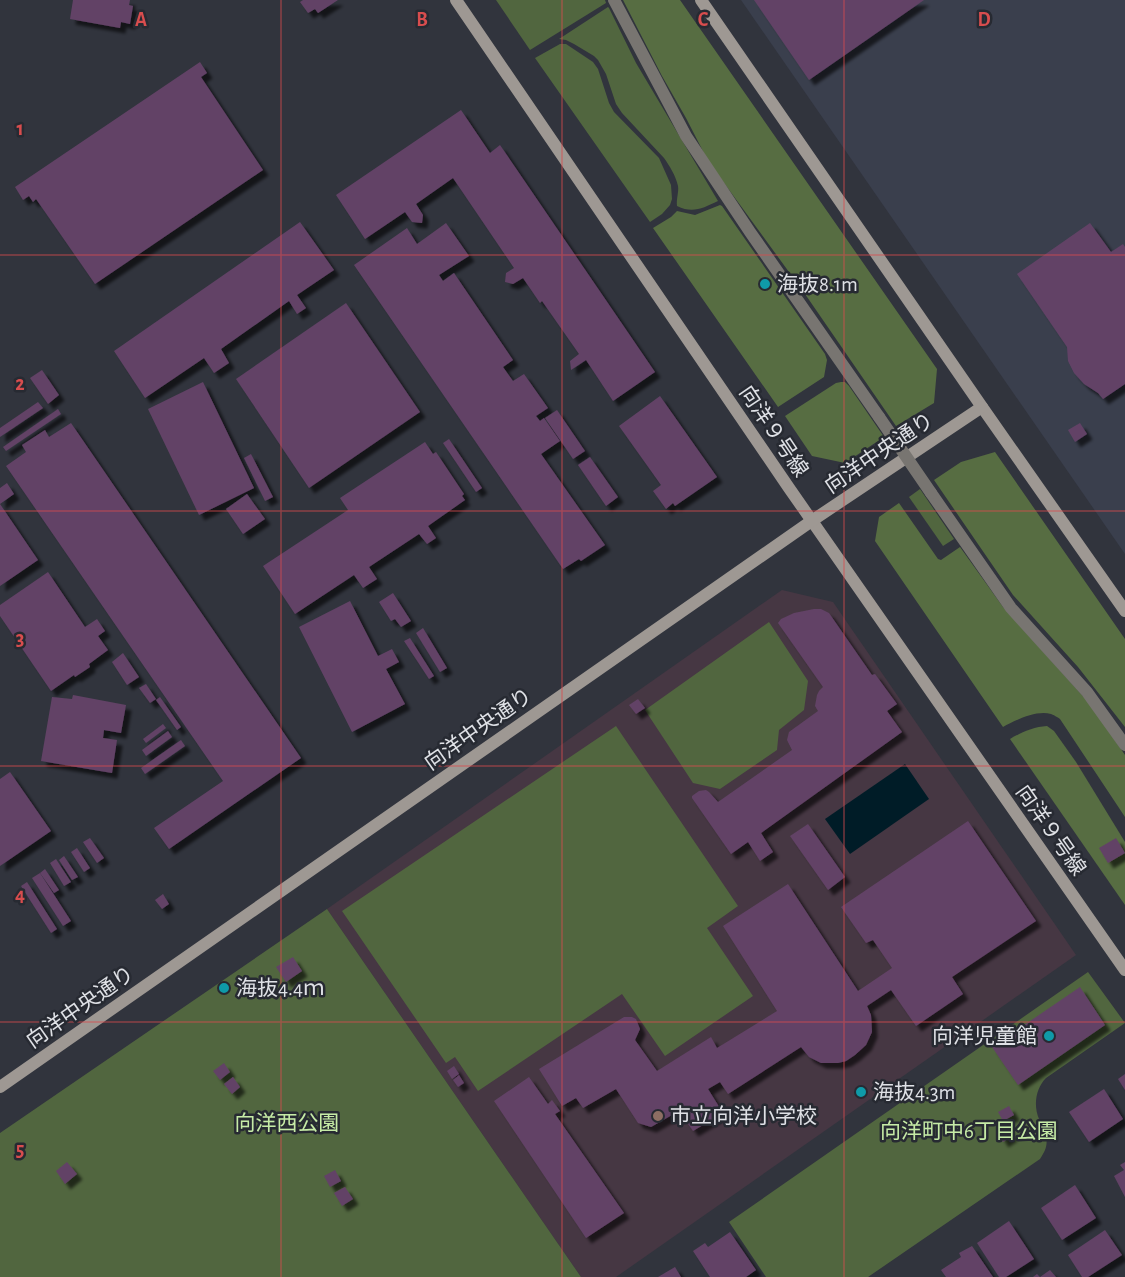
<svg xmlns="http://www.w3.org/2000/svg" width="1125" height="1277" viewBox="0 0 1125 1277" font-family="'Alegreya Sans','Noto Sans JP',sans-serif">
<defs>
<filter id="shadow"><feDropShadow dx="5.5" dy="5.5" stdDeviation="1.5" flood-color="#0009"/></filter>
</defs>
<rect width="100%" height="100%" fill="#31343d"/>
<polygon fill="#3a3f4d" points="741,0 1125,0 1125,554"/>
<polygon fill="#463743" points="782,590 833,602 1076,955 616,1277 581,1277 327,909"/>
<g fill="#51663f">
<polygon points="496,0 605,0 606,3 530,50"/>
<path d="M608,7l1,1 27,55 82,138c-15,7 -25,13 -41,5 -1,-7 2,-14 1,-20 -2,-10 -9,-21 -14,-28l-42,-45 -6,-9 -10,-30 -8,-14 -4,-4 -20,-12 -8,-4 -7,-1z"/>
<polygon points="560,44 566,44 593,62 598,69 609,103 614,112 659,158 671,185 672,199 670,205 662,214 650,222 535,58"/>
<polygon points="920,489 954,539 943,546 909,497"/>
<polygon points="769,622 808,681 804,710 779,730 777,750 720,789 693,783 645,710"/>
<polygon points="616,726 738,906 707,928 753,996 665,1056 622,994 478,1091 455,1057 446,1063 342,911"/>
<polygon points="327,909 581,1277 0,1277 0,1133"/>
<path d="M1088,972l37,51 -79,55c-10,10 -13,27 -7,41 2,5 7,11 7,17 2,10 -1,15 -6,23l-172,118h-102l-37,-55z"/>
</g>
<g fill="#576d42">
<polygon points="623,0 680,0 937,369 934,403 896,426 805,294 708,161 686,118 662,76"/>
<polygon points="720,205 722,206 825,354 827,360 824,377 778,407 653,228 671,217 677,211 695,215"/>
<polygon points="841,382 845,382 849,386 884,437 845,463 812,456 785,416 836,383"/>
<polygon points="995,452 1125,639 1125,727 1078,667 1013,595 934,480 961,462"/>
<path d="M899,503l39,56 3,1 19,-13 43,60 87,97 35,51v62l-65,-98c-1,-1 -8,-5 -9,-5 -15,-4 -35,6 -48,13l-128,-186 4,-24z"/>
<path d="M1047,726l7,5 22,31 49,80v63l-115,-166c12,-7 23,-12 37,-13z"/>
</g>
<polygon fill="#001c27" points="905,764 929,799 850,854 825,819"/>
<g fill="#624266" filter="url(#shadow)">
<polygon points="73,0 130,0 129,5 133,6 130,24 121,22 120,28 70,19"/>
<polygon points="303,0 338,0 318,13 315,9 308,13 300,2"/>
<polygon points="754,0 924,0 809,80"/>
<polygon points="200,62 207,73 201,77 263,170 95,284 36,199 33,202 29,196 23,200 15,187"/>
<polygon points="461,110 490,153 500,145 655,372 613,401 586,360 571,370 570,361 579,354 542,301 540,303 523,278 513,284 505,282 506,273 514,268 453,178 416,204 423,215 422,223 412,222 405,212 365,239 336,195"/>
<polygon points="300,222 334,270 297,295 306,308 297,314 289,301 221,349 229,363 214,373 204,358 145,398 114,351"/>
<polygon points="446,223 469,256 439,275 443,281 454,273 513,360 503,367 513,381 524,374 548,408 536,416 540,421 544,418 560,441 541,454 605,545 581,561 579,559 563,569 354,265 407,228 417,244"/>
<polygon points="1090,223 1111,252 1123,244 1125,247 1125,384 1103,399 1098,393 1084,384 1074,373 1068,361 1067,347 1017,274"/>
<polygon points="346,303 420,412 309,488 236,379"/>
<polygon points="42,370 59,395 48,404 30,378"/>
<polygon points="203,382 254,488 199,515 148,409"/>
<polygon points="660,396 717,477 675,506 673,503 666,509 653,491 661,485 619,426"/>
<polygon points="38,402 43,408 0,437 0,428"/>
<polygon points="58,409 61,414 6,451 3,447"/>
<polygon points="557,410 585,451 573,459 545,418"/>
<polygon points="71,423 301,758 169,849 154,828 223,781 6,466 26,452 22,445 45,430 49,437"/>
<polygon points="1080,423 1087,434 1075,442 1068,430"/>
<polygon points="449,439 482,488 476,492 443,443"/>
<polygon points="425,442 433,454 436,452 464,494 462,496 465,500 428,526 436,538 427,544 419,534 369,567 377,579 363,588 354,575 295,614 263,566 348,510 340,498"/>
<polygon points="251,454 273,497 265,501 244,458"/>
<polygon points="590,457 618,497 606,506 578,465"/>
<polygon points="7,483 14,494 0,504 38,560 0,586 0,488"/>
<polygon points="247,494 265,519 243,534 226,509"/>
<polygon points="48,572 85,627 97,619 105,631 98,636 108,650 89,664 90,667 75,677 74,675 51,691 0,616 0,605"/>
<polygon points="393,593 411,621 401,627 395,619 391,621 379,602"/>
<polygon points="350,601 378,656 392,649 399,662 386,669 405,704 352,732 299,627"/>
<polygon points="814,609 821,609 829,613 872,675 875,674 897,704 887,711 902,732 761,833 773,852 760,861 748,842 731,854 692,798 692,796 699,791 706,790 709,792 718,802 792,750 787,740 789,732 818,711 815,706 817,695 819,691 823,687 778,623 781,619 794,613"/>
<polygon points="423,628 447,668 440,672 416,633"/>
<polygon points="410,638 434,676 429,679 404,641"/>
<polygon points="123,653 139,677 127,685 112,662"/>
<polygon points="146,684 156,699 150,703 139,688"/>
<polygon points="73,695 126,705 121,733 104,730 103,738 117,740 112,773 41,761 52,697 72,699"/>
<polygon points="160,697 181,727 177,730 156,700"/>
<polygon points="638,699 645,708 636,714 629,705"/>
<polygon points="163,724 166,728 146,743 143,739"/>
<polygon points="168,731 172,737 146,756 142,750"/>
<polygon points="181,740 185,746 145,774 141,768"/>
<polygon points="10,772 51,831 0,866 0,779"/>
<polygon points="968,821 1036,921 952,977 963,994 916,1026 891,990 867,1006 871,1015 872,1032 866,1045 855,1055 846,1061 838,1063 821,1063 809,1057 801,1047 728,1094 720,1082 708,1089 723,1113 693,1131 679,1111 651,1127 638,1123 616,1089 583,1108 576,1098 562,1106 539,1069 624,1017 632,1017 636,1019 640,1029 635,1040 657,1071 711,1037 717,1048 777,1011 723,926 788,884 858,991 892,968 873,940 866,943 841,907"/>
<polygon points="808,824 845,877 828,890 790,836"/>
<polygon points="90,838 104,858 97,863 83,842"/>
<polygon points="1116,838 1125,853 1108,863 1099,848"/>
<polygon points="77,848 90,868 84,872 71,852"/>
<polygon points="64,856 78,877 72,880 59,860"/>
<polygon points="56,859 71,882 64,886 50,863"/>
<polygon points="45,869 59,890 54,893 40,873"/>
<polygon points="40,873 71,921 63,926 32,878"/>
<polygon points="27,882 57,929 51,933 21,886"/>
<polygon points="163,894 169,904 162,909 155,900"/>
<polygon points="293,957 302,971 286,982 276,967"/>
<polygon points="1080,987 1105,1025 1018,1085 992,1047"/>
<polygon points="224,1063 230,1072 220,1080 213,1071"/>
<polygon points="454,1066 459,1074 452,1079 447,1071"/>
<polygon points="1125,1074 1125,1090 1118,1079"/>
<polygon points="459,1075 464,1083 458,1087 453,1080"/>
<polygon points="233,1077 240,1087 232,1094 224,1084"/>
<polygon points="529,1077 548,1104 552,1100 560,1111 555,1114 624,1213 586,1238 494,1101"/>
<polygon points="1104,1089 1123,1119 1089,1142 1069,1112"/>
<polygon points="1009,1106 1014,1115 1003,1121 998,1112"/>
<polygon points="1005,1125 1012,1136 1003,1142 996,1130"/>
<polygon points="67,1162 77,1174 65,1184 56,1171"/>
<polygon points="1125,1162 1125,1197 1114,1176 1124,1170 1120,1165"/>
<polygon points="335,1170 341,1181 330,1187 324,1176"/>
<polygon points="1075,1185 1096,1218 1062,1240 1041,1208"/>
<polygon points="345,1187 353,1199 342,1206 334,1193"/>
<polygon points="1009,1221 1034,1259 1006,1277 999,1277 977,1243"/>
<polygon points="1105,1230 1122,1255 1088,1277 1082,1277 1068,1255"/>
<polygon points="730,1232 756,1270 746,1277 710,1277 693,1251 705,1243 708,1247"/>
<polygon points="972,1246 993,1277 946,1277 941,1270 961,1257 959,1253"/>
<polygon points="675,1267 681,1277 658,1277"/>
<polygon points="1050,1270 1056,1277 1033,1277 1037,1274 1040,1277"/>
</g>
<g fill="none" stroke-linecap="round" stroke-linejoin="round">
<g stroke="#787571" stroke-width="12">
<polyline points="614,0 686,136 750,232 879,417"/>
<polyline points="931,493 1011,608 1087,692 1125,745"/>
</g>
<g stroke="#9e9893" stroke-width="12">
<polyline points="456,0 789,488 1125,970"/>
<polyline points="701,0 982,407 1125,611"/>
<polyline points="0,1087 813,520 982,407"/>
</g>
<polyline stroke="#787571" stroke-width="12" points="879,417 931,493"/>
</g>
<path fill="none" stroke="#d84d4e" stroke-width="1.5" stroke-opacity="0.55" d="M281,0v1277M562,0v1277M844,0v1277M0,255h1125M0,511h1125M0,766h1125M0,1022h1125"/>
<g fill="#0f9aa8" stroke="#272a32" stroke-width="2">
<circle cx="765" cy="284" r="6"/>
<circle cx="224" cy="988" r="6"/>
<circle cx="1049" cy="1036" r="6"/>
<circle cx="861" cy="1092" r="6"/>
</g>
<circle fill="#8d6e63" stroke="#272a32" stroke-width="2" cx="658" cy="1116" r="6"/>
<g text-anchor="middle" stroke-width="5" stroke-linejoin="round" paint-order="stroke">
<g font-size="21" fill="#dfe1e6" stroke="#272a32" text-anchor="start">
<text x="777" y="291">海抜8.1m</text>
<text x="236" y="995">海抜4.4ｍ</text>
<text x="1037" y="1043" text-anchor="end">向洋児童館</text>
<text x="873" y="1099">海抜4.3m</text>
<text x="670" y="1123">市立向洋小学校</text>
</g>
<g font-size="21" fill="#dfe1e6" stroke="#272a32">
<text transform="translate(774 431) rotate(56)" y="7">向洋９号線</text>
<text transform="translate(879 453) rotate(-34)" y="7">向洋中央通り</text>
<text transform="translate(478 729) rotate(-35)" y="7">向洋中央通り</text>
<text transform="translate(1051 830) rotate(55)" y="7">向洋９号線</text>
<text transform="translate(80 1007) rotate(-35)" y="7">向洋中央通り</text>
</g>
<g font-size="21" fill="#c6eba6" stroke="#272a32">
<text x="287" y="1130">向洋西公園</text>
<text x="969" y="1138">向洋町中6丁目公園</text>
</g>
</g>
<g font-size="20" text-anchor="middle" font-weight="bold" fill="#d84d4e" stroke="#272a32" stroke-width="5" stroke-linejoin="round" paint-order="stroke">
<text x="141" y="26">A</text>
<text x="422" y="26">B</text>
<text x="703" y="26">C</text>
<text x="984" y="26">D</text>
<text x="20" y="135">1</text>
<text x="20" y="390">2</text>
<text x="20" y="645">3</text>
<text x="20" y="901">4</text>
<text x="20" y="1156">5</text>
</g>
</svg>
